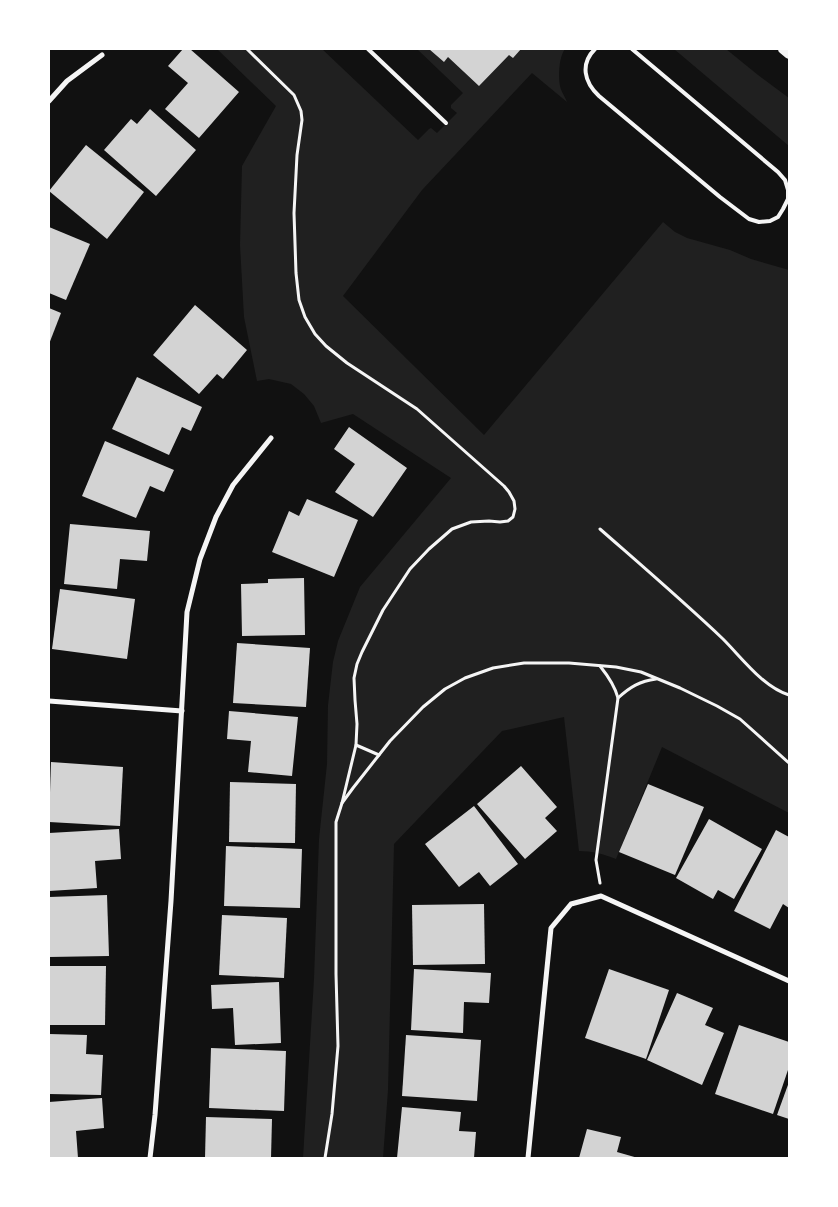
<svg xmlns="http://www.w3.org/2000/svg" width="838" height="1207" viewBox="0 0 838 1207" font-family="Signika,sans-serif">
<rect width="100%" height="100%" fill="#111"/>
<g fill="#202020">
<path d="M217,49h105l96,91 11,-11 2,-1 6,5 20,-20 -6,-5v-3l12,-12 -46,-44h148c-6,8 -7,27 -5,37 1,5 5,11 7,16l-35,-29 -110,117 -79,106 141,139 179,-213 12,10 12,6 43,12 21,9 38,11v543l-127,-66 -46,112c-12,-5 -24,-8 -37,-8l-15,-134 -62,14 -108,113 -6,246 -5,68h-80l11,-179 5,-140 8,-75 1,-59 5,-43 5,-21 22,-54 91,-109 -98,-64 -32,9 -7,-17 -10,-12 -13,-10 -22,-5 -12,2 -13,-64 -4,-72 2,-79 34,-60z"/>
<polygon points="674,49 726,49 758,75 789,98 789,146"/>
</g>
<g fill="#d3d3d3">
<polygon points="183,49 190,49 239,92 199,138 165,109 188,83 168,66"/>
<polygon points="429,49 521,49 513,58 509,55 479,86 448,57 444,62"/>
<polygon points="150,109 196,150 156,196 104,150 131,119 137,124"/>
<polygon points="86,145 144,192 107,239 49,191"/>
<polygon points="49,227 90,244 66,300 49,293"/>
<polygon points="195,305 247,350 223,379 217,374 199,394 153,355"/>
<polygon points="49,308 61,313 49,344"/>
<polygon points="137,377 202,407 191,431 182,427 169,455 112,429"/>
<polygon points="349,427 407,468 373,517 335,492 355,464 334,449"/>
<polygon points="105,441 174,470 164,492 150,486 136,518 82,496"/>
<polygon points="307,499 358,520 334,577 272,552 289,511 299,516"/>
<polygon points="70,524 150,531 147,561 120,559 117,589 64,584"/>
<polygon points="304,578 305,635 242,636 241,584 268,583 268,579"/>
<polygon points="60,589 135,599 127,659 52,649"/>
<polygon points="237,643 310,648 306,707 233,703"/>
<polygon points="229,711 298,717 292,776 248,772 251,741 227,739"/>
<polygon points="51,762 123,767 120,826 49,822"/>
<polygon points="521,766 557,807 545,818 557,831 525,859 477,804"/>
<polygon points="230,782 296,784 295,843 229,842"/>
<polygon points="648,784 704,807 675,875 619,852"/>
<polygon points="474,806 518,864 490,886 479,872 459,887 425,844"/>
<polygon points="709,819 762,849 734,899 718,890 713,899 676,878"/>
<polygon points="119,829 121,859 95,861 97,888 49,891 49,833"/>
<polygon points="776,830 789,837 789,908 783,904 770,929 734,911"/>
<polygon points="226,846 302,849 300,908 224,906"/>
<polygon points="107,895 109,956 49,957 49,897"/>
<polygon points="484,904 485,964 413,965 412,905"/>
<polygon points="222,915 287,918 284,978 219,975"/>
<polygon points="49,966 106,966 105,1025 49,1025"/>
<polygon points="414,969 491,973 489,1003 464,1002 463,1033 411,1030"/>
<polygon points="609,969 669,990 646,1059 585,1038"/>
<polygon points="279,982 281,1043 235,1045 233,1008 212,1009 211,985"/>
<polygon points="677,993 713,1008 705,1025 724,1033 702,1085 647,1060"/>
<polygon points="739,1025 789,1042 789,1067 773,1114 715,1094"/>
<polygon points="49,1034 87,1035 86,1054 103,1055 101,1095 49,1094"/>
<polygon points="406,1035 481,1040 477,1101 402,1096"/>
<polygon points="211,1048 286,1051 284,1111 209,1108"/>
<polygon points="789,1082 789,1119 777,1115"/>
<polygon points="102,1098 104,1128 76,1131 78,1158 49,1158 49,1102"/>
<polygon points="402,1107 461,1112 459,1131 476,1132 474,1158 397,1158"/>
<polygon points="206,1117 272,1119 271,1158 205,1158"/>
<polygon points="587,1129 621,1137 617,1152 638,1158 579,1158"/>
</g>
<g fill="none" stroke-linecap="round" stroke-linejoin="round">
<g stroke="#f5f5f5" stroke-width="3">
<polyline points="247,49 294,95 301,111 302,120 297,155 294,213 296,273 299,300 305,317 315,334 326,346 347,363 417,409 504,486 509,492 514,501 515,509 513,517 508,521 500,522 489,521 471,522 452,529 429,549 410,569 383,610 362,652 357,664 354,678 355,700 357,724 356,745 342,803"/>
<path d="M600,529c41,36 83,72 123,110 19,19 40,48 66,56"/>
<path d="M618,698c12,-11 22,-17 38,-19"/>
<polyline points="356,745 379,755"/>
<path d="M600,883l-4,-23 22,-162c-3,-12 -10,-22 -18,-32"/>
<polyline points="325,1158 332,1114 338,1046 336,974 336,822 342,803 353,788 390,741 423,707 445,689 465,678 493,668 524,663 569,663 616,667 641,672 680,688 717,706 740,719 789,763"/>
</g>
<g stroke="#f5f5f5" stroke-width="4">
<polyline points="368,49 446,123"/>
<path d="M595,49c-15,15 -11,33 4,47l121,101 29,22 10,3 11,-1 8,-4 5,-8 5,-10v-9l-3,-10 -7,-8 -146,-123"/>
</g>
<g stroke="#f5f5f5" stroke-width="5">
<polyline points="49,101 67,81 102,55"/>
<polyline points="49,701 182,711"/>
<polyline points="150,1158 155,1115 171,901 187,612 200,559 216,517 233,485 271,438"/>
<polyline points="528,1158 551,928 571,904 601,896 789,981"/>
</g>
<polyline stroke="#f5f5f5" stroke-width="10" points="783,49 789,54"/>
</g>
<rect width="838" height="1207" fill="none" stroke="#ffffff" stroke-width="100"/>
</svg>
